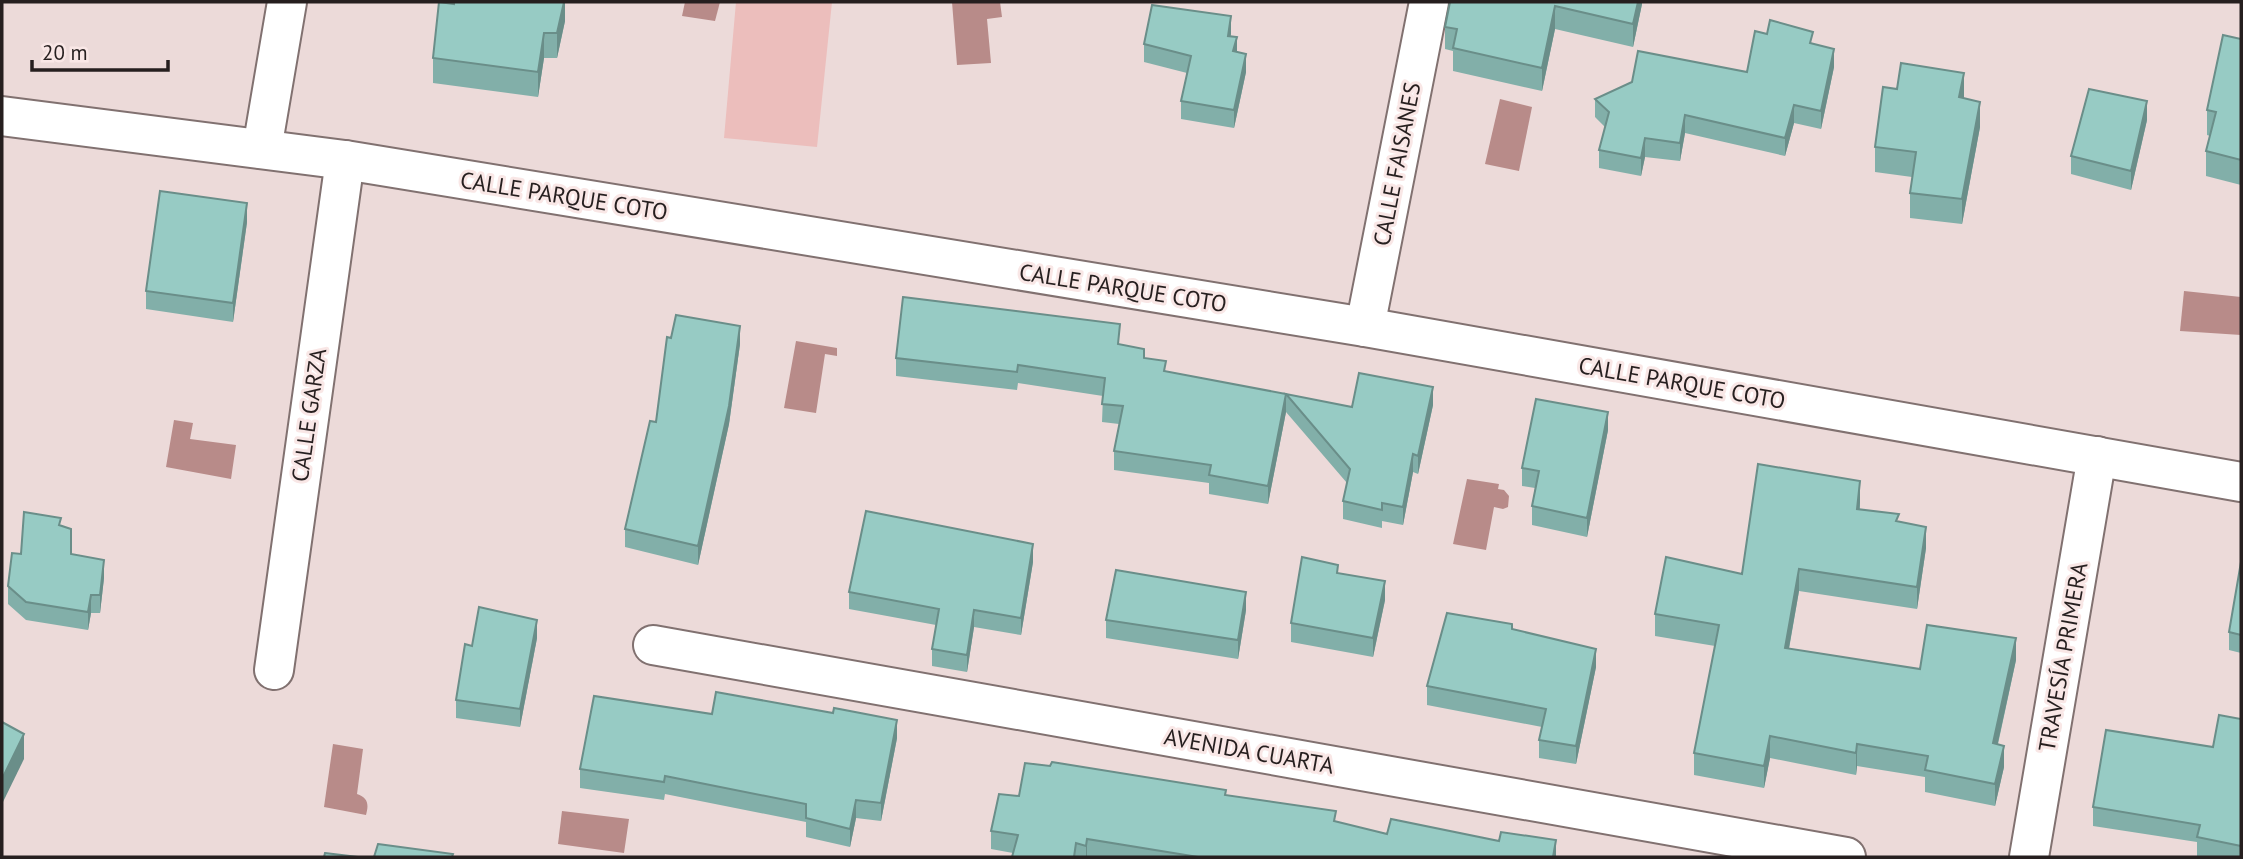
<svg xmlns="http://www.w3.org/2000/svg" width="2243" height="859" viewBox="0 0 2243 859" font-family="'PT Sans',sans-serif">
<rect width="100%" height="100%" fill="#ecdad9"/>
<polygon fill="#ecbebc" points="736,2 832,2 817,147 724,138"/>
<g fill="#b88b89">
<polygon points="685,2 720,2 715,21 682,16"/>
<polygon points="952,2 1000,2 1002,17 987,19 991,63 957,65"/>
<polygon points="1500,99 1532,107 1519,171 1485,164"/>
<polygon points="2184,291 2241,297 2241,335 2180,331"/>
<polygon points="796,341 837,348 837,356 825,354 816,413 784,408"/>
<polygon points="174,420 193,423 190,439 236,445 231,479 166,467"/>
<polygon points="1467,479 1499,484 1498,489 1504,490 1509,496 1508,507 1503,509 1494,507 1486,550 1453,544"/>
<path d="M333,744l30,5 -6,45c11,4 12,10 9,21l-42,-8z"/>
<polygon points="562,811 629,819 624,853 558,844"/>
</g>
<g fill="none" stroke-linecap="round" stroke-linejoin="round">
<defs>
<g id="minor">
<polyline points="2,116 345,160 1365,327 2241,482"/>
<polyline points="262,149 287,2"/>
<polyline points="1365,327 1429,2"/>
<polyline points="653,645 1846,857"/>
<polyline points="274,670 345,160"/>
<polyline points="2029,857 2097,456"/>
</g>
</defs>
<use href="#minor" stroke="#817170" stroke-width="42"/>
<use href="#minor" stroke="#fff" stroke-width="38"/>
</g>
<g fill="#82afa9">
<polygon points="565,2 565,21 557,58 544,58 538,97 433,83 433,58 454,4"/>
<polygon points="1450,2 1642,2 1642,4 1633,47 1555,29 1542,91 1453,71 1453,51 1445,49 1445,27"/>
<polygon points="1230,36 1246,72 1234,128 1181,119 1181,101 1187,73 1144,62 1144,44"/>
<polygon points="2241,39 2241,185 2206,176 2206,151 2210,136 2207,135 2207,110"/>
<polygon points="1813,43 1834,67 1821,129 1794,123 1785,156 1685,133 1680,161 1645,157 1641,176 1599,168 1599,150 1605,127 1595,117 1595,99 1747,72"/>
<polygon points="1964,98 1980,127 1962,224 1910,218 1910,193 1912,177 1875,172 1875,147"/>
<polygon points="2147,120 2131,190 2071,174 2071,156"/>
<polygon points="247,222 233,322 146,309 146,291"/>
<polygon points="740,344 729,424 698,565 625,547 625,529 656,422"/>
<polygon points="1120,344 1166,371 1352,407 1433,405 1418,474 1413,472 1403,525 1382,521 1382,528 1343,519 1343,501 1347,483 1286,412 1268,504 1209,494 1209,483 1114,470 1114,451 1119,424 1102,422 1103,396 1018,383 1017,390 896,376 896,358"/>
<polygon points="1608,430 1587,537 1532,525 1532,506 1535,488 1522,486 1522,468"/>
<polygon points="1860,503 1860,509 1899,522 1926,548 1917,609 1799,591 1789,649 1920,669 2016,660 1998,744 2004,767 1995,806 1925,792 1925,777 1857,766 1856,775 1770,758 1764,788 1694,775 1694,753 1715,646 1655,636 1655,614 1742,574"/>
<polygon points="61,525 71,554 104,578 100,613 91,613 88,630 26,620 8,604 8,586 21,554"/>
<polygon points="1033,562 1021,635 974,627 967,672 932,666 932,649 936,625 849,609 849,592"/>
<polygon points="2241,562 2241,653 2229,650 2229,632"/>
<polygon points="1338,573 1385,600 1373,657 1291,642 1291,623"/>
<polygon points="1246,610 1238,659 1106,638 1106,620"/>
<polygon points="1512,629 1596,667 1576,764 1539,758 1539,740 1542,727 1427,705 1427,686"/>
<polygon points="537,638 520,727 456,718 456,700 472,646"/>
<polygon points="712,714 897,738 881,821 856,818 850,847 806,837 806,822 665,794 664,800 580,788 580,769"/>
<polygon points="2241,719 2241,857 2206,857 2197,856 2197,842 2093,826 2093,807 2213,747"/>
<polygon points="1226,795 1387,834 1556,857 1012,857 1013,853 991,849 991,831 1019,796"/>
</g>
<g fill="#6a8e89">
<polygon points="564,2 565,2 565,21 557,58 557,33"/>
<polygon points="1638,2 1642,2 1642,4 1633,47 1633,24"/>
<polygon points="1555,6 1555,29 1542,91 1542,68"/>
<polygon points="1231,16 1231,34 1228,54 1228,36"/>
<polygon points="544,33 544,58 538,97 538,72"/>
<polygon points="1237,37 1237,55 1233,51"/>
<polygon points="1834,49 1834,67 1821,129 1821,111"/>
<polygon points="1246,54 1246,72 1234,128 1234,110"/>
<polygon points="1964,73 1964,98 1959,97"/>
<polygon points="2147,101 2147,120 2131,190 2131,171"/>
<polygon points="1980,102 1980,127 1962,224 1962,199"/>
<polygon points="1794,105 1794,123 1785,156 1785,138"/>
<polygon points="1685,115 1685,133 1680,161 1680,143"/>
<polygon points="1645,138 1645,157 1641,176 1641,158"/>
<polygon points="247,203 247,222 233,322 233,303"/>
<polygon points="740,326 740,344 729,424 698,565 698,546"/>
<polygon points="1433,387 1433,405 1418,474 1418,456"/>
<polygon points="1286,394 1286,412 1268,504 1268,486"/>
<polygon points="1608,412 1608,430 1587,537 1587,518"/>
<polygon points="1413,454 1413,472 1403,525 1403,507"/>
<polygon points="1860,481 1860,503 1857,531 1857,509"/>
<polygon points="1926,527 1926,548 1917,609 1917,587"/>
<polygon points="1033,544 1033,562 1021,635 1021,618"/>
<polygon points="104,560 104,578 100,613 100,595"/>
<polygon points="1799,569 1799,591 1785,670 1785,648"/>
<polygon points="1385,581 1385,600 1373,657 1373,638"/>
<polygon points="1246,592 1246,610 1238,659 1238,640"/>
<polygon points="91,595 91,613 88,630 88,612"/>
<polygon points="974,610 974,627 967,672 967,655"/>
<polygon points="537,620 537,638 520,727 520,709"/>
<polygon points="2016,638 2016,660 1993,765 1993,743"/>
<polygon points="1596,649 1596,667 1576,764 1576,746"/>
<polygon points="897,720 897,738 881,821 881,803"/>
<polygon points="24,734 24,759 2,804 2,779"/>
<polygon points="1770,736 1770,758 1764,788 1764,766"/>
<polygon points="1857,744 1857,766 1856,775 1856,753"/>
<polygon points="2004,746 2004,767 1995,806 1995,784"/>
<polygon points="856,800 856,818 850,847 850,829"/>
<polygon points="1087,839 1087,857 1086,857 1086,846"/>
<polygon points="1556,840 1556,857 1553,857"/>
</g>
<g fill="#97cbc4" stroke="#6a8e89" stroke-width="2">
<polygon points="439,2 454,4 454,2 564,2 557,33 544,33 538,72 433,58"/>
<polygon points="1450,2 1638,2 1633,24 1555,6 1542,68 1453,48 1457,29 1445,27"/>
<polygon points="1152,5 1231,16 1228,36 1237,37 1233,51 1246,54 1234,110 1181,101 1191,56 1144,44"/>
<polygon points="1770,20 1813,32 1810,43 1834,49 1821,111 1794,105 1785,138 1685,115 1680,143 1645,138 1641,158 1599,150 1609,112 1595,99 1632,82 1638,51 1747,72 1755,31 1767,34"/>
<polygon points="2223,35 2241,39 2241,160 2206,151 2216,112 2207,110"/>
<polygon points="1901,63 1964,73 1959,97 1980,102 1962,199 1910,193 1916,152 1875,147 1883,87 1897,89"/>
<polygon points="2089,89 2147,101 2131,171 2071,156"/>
<polygon points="160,191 247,203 233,303 146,291"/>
<polygon points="903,297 1120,324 1118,344 1144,349 1144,358 1166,361 1164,371 1286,394 1268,486 1209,475 1211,465 1114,451 1123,406 1102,404 1105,378 1018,365 1017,372 896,358"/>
<polygon points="676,315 740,326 729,406 698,546 625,529 650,421 656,422 667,337 671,338"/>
<polygon points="1359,373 1433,387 1418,456 1413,454 1403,507 1382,503 1382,510 1343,501 1350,469 1286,394 1352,407"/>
<polygon points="1536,399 1608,412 1587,518 1532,506 1539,471 1522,468"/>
<polygon points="1758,464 1860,481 1857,509 1899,514 1896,521 1926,527 1917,587 1799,569 1785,648 1920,669 1927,625 2016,638 1993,743 2004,746 1995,784 1925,770 1928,756 1857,744 1856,753 1770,736 1764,766 1694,753 1719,625 1655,614 1666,557 1742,574"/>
<polygon points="866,511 1033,544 1021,618 974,610 967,655 932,649 939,609 849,592"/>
<polygon points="24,512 61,518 59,525 71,529 71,554 104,560 100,595 91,595 88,612 26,602 8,586 12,553 21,554"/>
<polygon points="1302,557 1338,565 1337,573 1385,581 1373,638 1291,623"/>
<polygon points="2241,562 2241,635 2229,632"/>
<polygon points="1116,570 1246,592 1238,640 1106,620"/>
<polygon points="479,607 537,620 520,709 456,700 465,644 472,646"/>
<polygon points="1447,613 1512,624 1512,629 1596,649 1576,746 1539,740 1546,709 1427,686"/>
<polygon points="716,692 833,713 834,708 897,720 881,803 856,800 850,829 806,818 806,804 665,776 664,782 580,769 594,696 712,714"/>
<polygon points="2219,715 2241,719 2241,846 2197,837 2200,825 2093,807 2106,730 2213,747"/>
<polygon points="2,722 24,734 2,779"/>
<polygon points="1052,762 1226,790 1225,795 1336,811 1334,821 1387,834 1391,819 1499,841 1501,832 1556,840 1553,857 1198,857 1087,839 1086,846 1076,843 1074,857 1012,857 1018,835 991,831 999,794 1019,796 1025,763 1050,766"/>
<polygon points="378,844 453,854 452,857 374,857"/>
<polygon points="325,853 358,857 324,857"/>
</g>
<g text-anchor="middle" stroke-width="6" stroke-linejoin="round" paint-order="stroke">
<g font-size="23" fill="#261f1f" stroke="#f9e7e6">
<text transform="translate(1397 164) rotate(-79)" y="8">CALLE FAISANES</text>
<text transform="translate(564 196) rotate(9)" y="8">CALLE PARQUE COTO</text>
<text transform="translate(1123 288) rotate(9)" y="8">CALLE PARQUE COTO</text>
<text transform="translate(1682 383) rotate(10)" y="8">CALLE PARQUE COTO</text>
<text transform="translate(309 415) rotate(-82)" y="8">CALLE GARZA</text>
<text transform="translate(2063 657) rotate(-80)" y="8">TRAVESÍA PRIMERA</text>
<text transform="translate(1249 751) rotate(10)" y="8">AVENIDA CUARTA</text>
</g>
</g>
<rect width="2243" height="859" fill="none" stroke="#261f1f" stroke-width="7"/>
<path d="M32 60v10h136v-10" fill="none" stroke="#261f1f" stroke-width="3.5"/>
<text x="42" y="60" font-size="21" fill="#261f1f" stroke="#f9e7e6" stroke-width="5" paint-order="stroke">20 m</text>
</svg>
